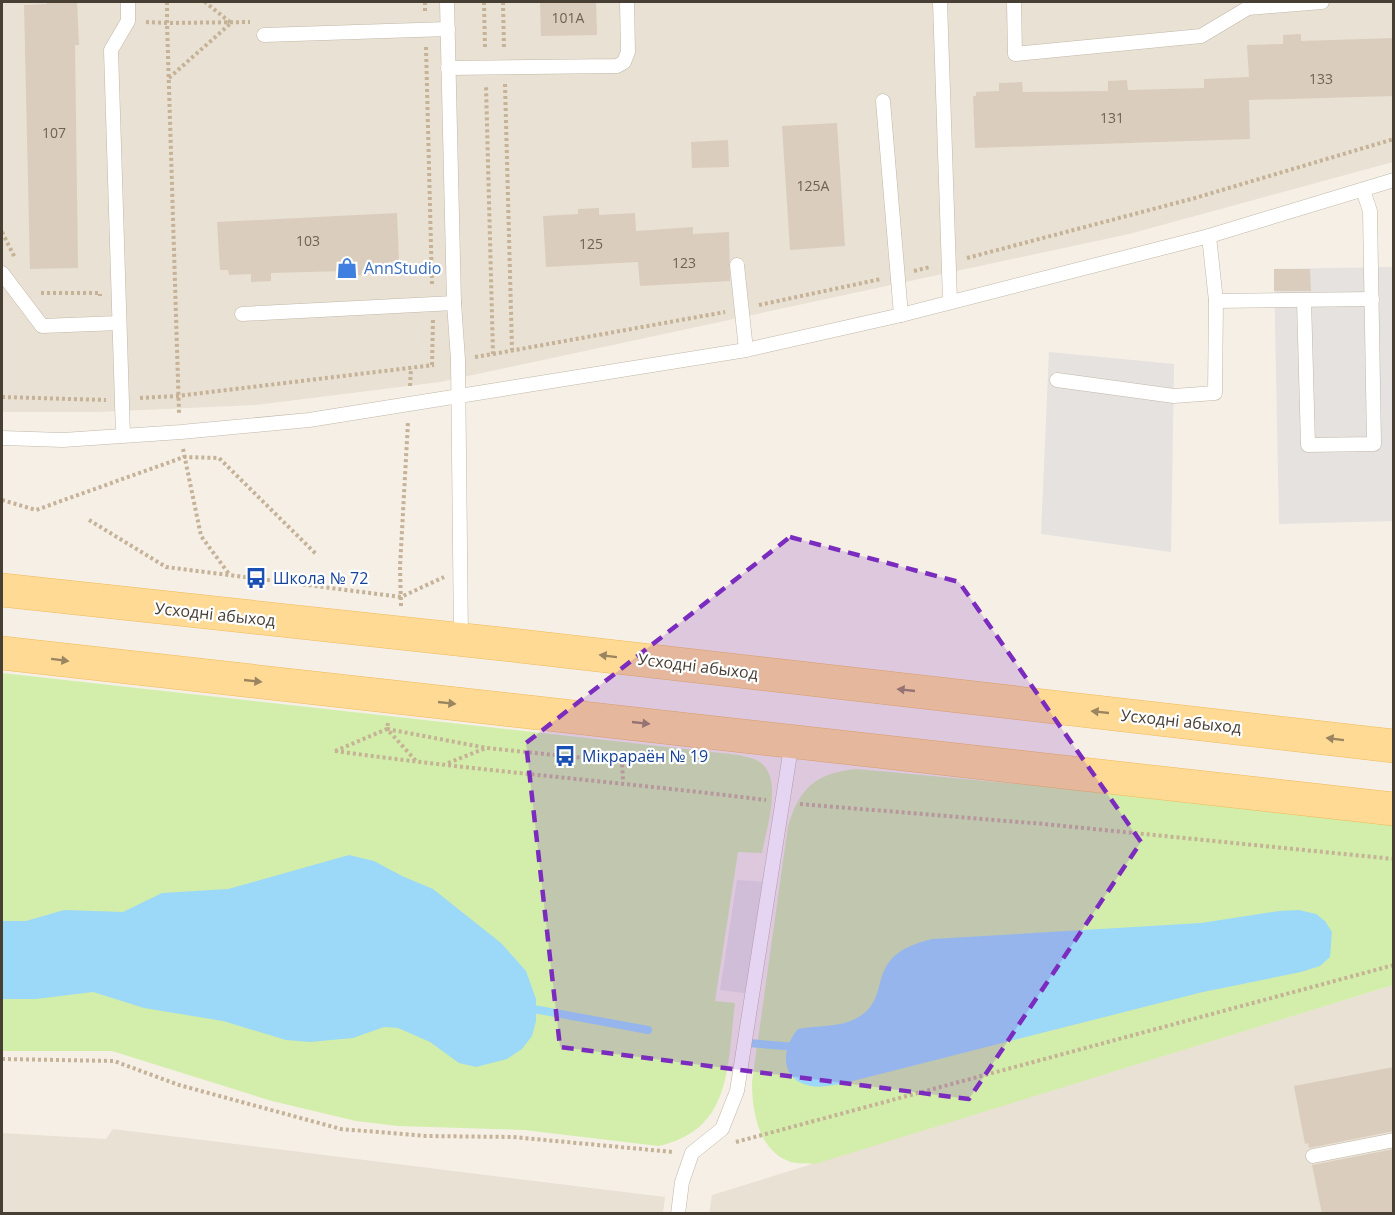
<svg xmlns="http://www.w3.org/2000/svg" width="1395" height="1215" viewBox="0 0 1395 1215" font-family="'Open Sans',sans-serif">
<rect width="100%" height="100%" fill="#f5efe6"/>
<g fill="#e9e1d3">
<polygon points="2,2 1393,2 1393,162 1129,234 440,382 256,405 98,412 2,412"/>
<polygon points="1393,985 1393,1213 709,1214 712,1195"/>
<polygon points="113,1129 665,1197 663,1213 2,1213 2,1133 106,1139"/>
</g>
<g fill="#d3eeaa">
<path d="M2,673l737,82c7,2 16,3 22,8 22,16 5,68 1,90l-24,-1 -23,149 20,2c-8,62 -2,126 -76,143l-135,-16 -126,-4 -42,-5 -84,-20 -160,-50h-110z"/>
<path d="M857,769l536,50v166l-578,179c-8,-1 -17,0 -24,-2 -33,-11 -39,-51 -39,-80l36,-256c12,-39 28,-53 69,-57z"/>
</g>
<g fill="#e5e2df">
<polygon points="1393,267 1393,521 1279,524 1274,269"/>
<polygon points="1049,352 1174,364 1171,552 1041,534"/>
<polygon points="737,880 770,882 752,994 720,990"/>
</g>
<g fill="#9cd8f8">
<polygon points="349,855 374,861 402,876 433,889 501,943 526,971 536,999 536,1021 532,1036 522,1049 507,1059 476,1067 459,1063 430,1042 398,1028 384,1027 353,1038 310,1042 286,1040 223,1021 144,1008 93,992 36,999 2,999 2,921 26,921 64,910 123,912 162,893 228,889"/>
<path d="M1299,910l17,4 9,7 7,11 -2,25 -10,9 -19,6 -98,20 -358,91c-12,2 -26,6 -38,2 -28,-7 -25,-38 -9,-56 20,-4 40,-1 59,-11 39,-21 2,-62 75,-79l269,-16 78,-12z"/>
</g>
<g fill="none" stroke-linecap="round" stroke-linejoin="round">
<g stroke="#9cd8f8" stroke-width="8">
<polyline points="528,1008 648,1030"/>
<polyline points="748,1043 797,1047"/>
</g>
</g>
<g fill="#dbcdbd">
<polygon points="47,2 77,2 79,45 75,45 78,268 30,269 24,5 47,4"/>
<polygon points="540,2 596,2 597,35 541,36"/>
<polygon points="1301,34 1301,41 1394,38 1394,96 1249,100 1250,139 975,148 973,96 976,96 976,92 999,91 999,83 1022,82 1023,92 1108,91 1108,81 1127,80 1128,90 1204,88 1204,79 1249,77 1247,45 1283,44 1283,35"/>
<polygon points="837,123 845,246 790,250 782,126"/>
<polygon points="728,140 729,167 692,168 691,142"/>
<polygon points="599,208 599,215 635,213 636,231 693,227 693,234 729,232 730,281 640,286 638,262 546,267 543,216 578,214 578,209"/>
<polygon points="397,213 399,261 388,262 389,268 362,270 362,275 343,276 343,271 271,273 271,281 251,282 251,274 229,275 228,270 220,270 217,222"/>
<polygon points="1274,269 1310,269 1311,291 1274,291"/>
<polygon points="1394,1067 1394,1131 1309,1148 1308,1143 1305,1144 1294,1086"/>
<polygon points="1394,1149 1394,1214 1322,1214 1312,1165"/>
</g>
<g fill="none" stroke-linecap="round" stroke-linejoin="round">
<defs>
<g id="service">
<polyline points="447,2 454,303 458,360 461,639"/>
<polyline points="940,2 950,301"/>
<polyline points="1014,2 1015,54 1201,36 1248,8 1322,2"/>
<polyline points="264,35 448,29"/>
<polyline points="448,68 617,66 624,62 628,52 627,2"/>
<polyline points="883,101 901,315"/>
<polyline points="737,265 746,350"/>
<polyline points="2,273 42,326 119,323"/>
<polyline points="1304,300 1308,445 1374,444 1370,211 1363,190"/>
<polyline points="1216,301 1372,299"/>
<polyline points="242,314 454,303"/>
<polyline points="1057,380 1174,396 1215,393 1216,301 1209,236"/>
<polyline points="123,435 111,50 128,21 128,2"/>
<polyline points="2,438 63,440 181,432 309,420 746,350 901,315 1209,236 1394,180"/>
<polyline points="1313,1156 1394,1140"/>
<polyline points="678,1214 682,1182 692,1153 722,1129 737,1091 792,741"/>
</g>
<g id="primary">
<polyline points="2,590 520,646 1394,746"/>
<polyline points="2,653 1394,809"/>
</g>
</defs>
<use href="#service" stroke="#c1b7a8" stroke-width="15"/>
<use href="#primary" stroke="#f0ba58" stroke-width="34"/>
<g stroke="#c5b297" stroke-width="4" stroke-dasharray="3 3" stroke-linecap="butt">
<polyline points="167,2 167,23 250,22"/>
<polyline points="425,2 425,13"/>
<polyline points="484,2 485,49"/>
<polyline points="503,2 504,50"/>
<polyline points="146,22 167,23 179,413"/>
<polyline points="426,47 432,286"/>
<polyline points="169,78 231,23 205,2"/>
<polyline points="505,84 512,350"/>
<polyline points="2,232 15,258"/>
<polyline points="967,258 1195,198 1394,139"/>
<polyline points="914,271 930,267"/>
<polyline points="41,293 100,293 100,296"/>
<polyline points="759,305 881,279"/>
<polyline points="493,354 725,312"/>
<polyline points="475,357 493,354 486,86"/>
<polyline points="432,365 433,320"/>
<polyline points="410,386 411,368"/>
<polyline points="2,397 106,400"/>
<polyline points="140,398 177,396 434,365"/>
<polyline points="183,449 201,536 229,574"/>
<polyline points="2,500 36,510 184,457 219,458 316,554"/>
<polyline points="89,520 166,567 401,597 444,577"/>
<polyline points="401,606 400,567 408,422"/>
<polyline points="388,723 387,729 487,748 622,762 623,781"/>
<path d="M335,751c143,20 287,31 431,49"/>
<polyline points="335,751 387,729 417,762"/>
<polyline points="448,763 486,748"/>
<polyline points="800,804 1044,824 1394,859"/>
<polyline points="2,1059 114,1061 179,1085 341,1129 426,1136 513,1137 673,1152"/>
<polyline points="736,1142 1394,965"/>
</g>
<use href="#service" stroke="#fff" stroke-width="14"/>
<use href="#primary" stroke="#ffda95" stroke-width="33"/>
</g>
<defs><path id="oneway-solid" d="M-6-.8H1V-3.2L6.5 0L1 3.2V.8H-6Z" transform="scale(1.5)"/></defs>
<g fill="#9a8560">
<use href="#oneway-solid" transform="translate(608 656) rotate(-173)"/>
<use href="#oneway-solid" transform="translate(60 660) rotate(7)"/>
<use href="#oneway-solid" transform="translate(253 681) rotate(6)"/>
<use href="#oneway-solid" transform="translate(906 690) rotate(-174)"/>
<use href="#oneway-solid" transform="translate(447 703) rotate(6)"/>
<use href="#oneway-solid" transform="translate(1100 712) rotate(-174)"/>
<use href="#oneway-solid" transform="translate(641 723) rotate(6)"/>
<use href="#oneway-solid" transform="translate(1335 739) rotate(-173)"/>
</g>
<path fill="#7b2cbf" fill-opacity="0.2" stroke="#7b2cbf" stroke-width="4.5" stroke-dasharray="12 8" stroke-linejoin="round" d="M790,537l169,45 182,260 -172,257 -409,-52 -34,-304z"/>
<defs>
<symbol id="shop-bare" viewBox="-9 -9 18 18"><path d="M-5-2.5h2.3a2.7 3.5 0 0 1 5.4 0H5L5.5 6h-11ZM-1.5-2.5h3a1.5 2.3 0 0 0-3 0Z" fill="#3f7fe0" stroke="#fff" stroke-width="2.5" paint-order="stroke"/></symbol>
<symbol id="bus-bare" viewBox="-9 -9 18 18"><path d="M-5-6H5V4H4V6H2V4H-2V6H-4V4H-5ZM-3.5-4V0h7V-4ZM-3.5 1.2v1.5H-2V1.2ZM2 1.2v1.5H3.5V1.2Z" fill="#1a4fb4" stroke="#fff" stroke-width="2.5" paint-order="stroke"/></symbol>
</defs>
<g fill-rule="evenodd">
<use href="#shop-bare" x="332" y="253" width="30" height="30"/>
<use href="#bus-bare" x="241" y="563" width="30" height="30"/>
<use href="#bus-bare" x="550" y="741" width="30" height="30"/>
</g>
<g text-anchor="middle" stroke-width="4.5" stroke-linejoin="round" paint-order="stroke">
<g font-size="14" fill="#6d6256">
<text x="568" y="23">101А</text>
<text x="1321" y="84">133</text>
<text x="1112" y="123">131</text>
<text x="54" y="138">107</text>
<text x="813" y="191">125А</text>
<text x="308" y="246">103</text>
<text x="591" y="249">125</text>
<text x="684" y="268">123</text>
</g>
<g font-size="16" fill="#366cbe" stroke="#fff" text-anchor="start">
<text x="364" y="274">AnnStudio</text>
</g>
<g font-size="16" fill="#164399" stroke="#fff" text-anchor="start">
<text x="273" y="584">Школа № 72</text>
<text x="582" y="762">Мікрараён № 19</text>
</g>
<g font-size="16" fill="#483f34" stroke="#fff">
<text transform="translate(215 614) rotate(6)" y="6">Усходні абыход</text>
<text transform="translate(698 666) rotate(7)" y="6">Усходні абыход</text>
<text transform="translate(1181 721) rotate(6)" y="6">Усходні абыход</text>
</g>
</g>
<rect width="1395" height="1215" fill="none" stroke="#483f34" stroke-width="6"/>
</svg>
